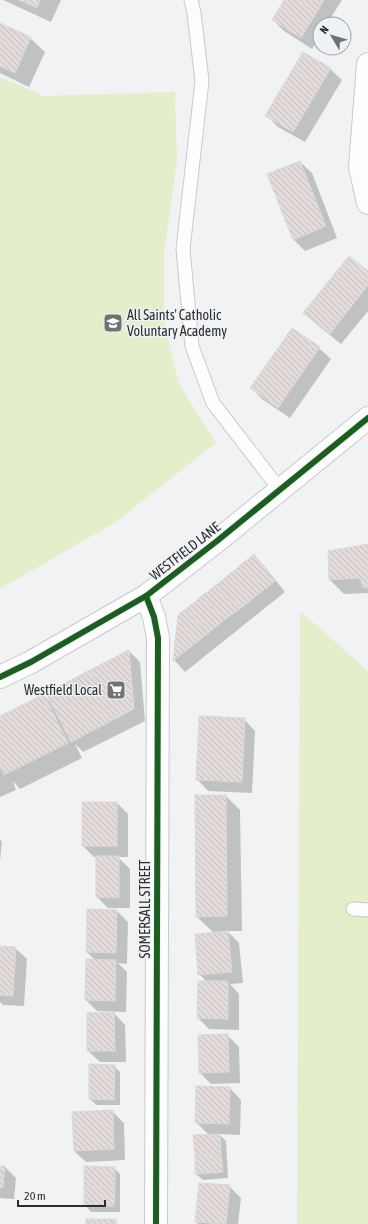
<svg xmlns="http://www.w3.org/2000/svg" width="368" height="1224" viewBox="0 0 368 1224" font-family="'Asap Condensed',sans-serif">
<defs>
<pattern id="building-back-hatch" width="6" height="6" patternUnits="userSpaceOnUse"><rect width="6" height="6" fill="#e2dbda"/><path d="M-1 5l2 2M0 0l6 6M5-1l2 2" fill="none" stroke="#c2bcbb"/></pattern>
</defs>
<rect width="100%" height="100%" fill="#f0f2f4"/>
<g fill="#e4eecb">
<polygon points="0,77 44,96 175,92 177,161 164,253 164,322 179,384 216,443 114,523 0,589"/>
<polygon points="300,611 368,671 368,1224 297,1224"/>
</g>
<g fill="#0003">
<polygon points="3,0 61,0 51,22"/>
<polygon points="285,0 342,0 327,24 320,24 320,36 312,49 284,31 273,20"/>
<polygon points="0,24 30,38 45,52 29,87 0,73"/>
<polygon points="330,69 342,80 305,142 278,127 266,115"/>
<polygon points="300,162 312,173 337,238 305,251 294,240"/>
<polygon points="368,272 368,311 341,344 316,324 305,313"/>
<polygon points="319,348 331,359 290,418 262,399 251,388"/>
<polygon points="368,545 368,593 344,594 330,580"/>
<polygon points="254,556 265,567 285,592 185,672 175,661 179,615"/>
<polygon points="129,651 140,662 145,721 83,752 75,744 82,758 20,789 13,781 16,790 0,797 0,717 43,695 53,704"/>
<polygon points="244,719 255,731 252,793 208,791 197,779"/>
<polygon points="226,796 240,810 242,931 227,931 239,943 243,983 230,984 239,994 239,1030 209,1029 198,1018 207,982 199,974 214,933 197,917"/>
<polygon points="117,803 128,814 128,857 118,857 130,869 130,908 108,908 97,897 97,857 94,857 83,846"/>
<polygon points="0,839 2,842 0,861"/>
<polygon points="117,911 128,922 127,964 118,963 127,972 126,1012 97,1011 86,1000 96,961 87,952"/>
<polygon points="0,947 15,948 27,959 24,1006 3,1005 0,1002"/>
<polygon points="114,1013 125,1025 126,1062 100,1062 88,1051 88,1014"/>
<polygon points="227,1035 239,1047 240,1083 211,1084 200,1073"/>
<polygon points="114,1066 120,1072 120,1105 96,1105 90,1099"/>
<polygon points="230,1088 241,1100 240,1135 219,1134 226,1141 228,1178 203,1180 196,1174 209,1135 196,1122"/>
<polygon points="112,1111 124,1123 125,1160 86,1162 74,1151"/>
<polygon points="0,1167 5,1167 16,1178 14,1199 0,1198"/>
<polygon points="114,1168 120,1174 120,1212 91,1212 85,1205"/>
<polygon points="229,1186 241,1198 238,1224 198,1224 196,1222"/>
</g>
<g fill="url(#building-back-hatch)" stroke="#d9dadb">
<polygon points="19,0 40,0 37,8"/>
<polygon points="284,0 324,0 301,38 272,20"/>
<polygon points="0,23 31,37 15,73 0,66"/>
<polygon points="303,52 331,68 293,132 265,116"/>
<polygon points="300,161 326,226 293,240 267,174"/>
<polygon points="349,256 368,271 368,285 330,334 303,313"/>
<polygon points="292,328 320,347 278,408 250,388"/>
<polygon points="368,544 368,588 363,588 360,578 329,580 328,551"/>
<polygon points="254,554 275,581 241,608 220,582"/>
<polygon points="220,582 241,608 223,621 203,595"/>
<polygon points="203,595 223,621 206,635 186,609"/>
<polygon points="186,609 206,635 173,661 178,615"/>
<polygon points="129,650 134,709 115,719 90,670"/>
<polygon points="90,670 115,719 71,742 46,693"/>
<polygon points="44,694 68,743 4,775 0,766 0,716"/>
<polygon points="199,716 245,718 242,782 196,780"/>
<polygon points="195,795 226,795 227,916 196,917"/>
<rect x="82" y="802" width="35" height="44"/>
<polygon points="96,856 119,856 119,898 96,897"/>
<polygon points="87,909 117,910 116,953 86,952"/>
<polygon points="228,931 232,972 198,975 195,934"/>
<polygon points="0,946 16,947 13,996 0,995"/>
<polygon points="86,959 116,960 115,1001 85,1000"/>
<polygon points="198,981 228,981 228,1019 197,1018"/>
<polygon points="114,1012 115,1051 87,1051 87,1013"/>
<polygon points="228,1034 229,1072 199,1073 198,1035"/>
<polygon points="89,1064 115,1065 114,1100 89,1099"/>
<polygon points="196,1086 230,1087 229,1124 195,1123"/>
<polygon points="113,1110 114,1149 74,1151 72,1112"/>
<polygon points="220,1134 221,1153 195,1155 193,1135"/>
<polygon points="221,1153 223,1172 195,1174 195,1155"/>
<polygon points="0,1166 5,1166 3,1188 0,1188"/>
<polygon points="84,1166 115,1167 115,1187 84,1186"/>
<polygon points="199,1183 230,1185 226,1224 195,1222"/>
<polygon points="84,1186 115,1187 114,1206 84,1206"/>
<rect x="86" y="1219" width="30" height="5"/>
</g>
<g fill="none" stroke-linecap="round" stroke-linejoin="round">
<defs>
<g id="service">
<polyline points="191,0 194,13 202,81 183,249 192,346 213,403 280,490"/>
<polyline points="353,909 368,910"/>
</g>
<g id="minor">
<polyline points="368,64 360,167 368,203"/>
<polyline points="146,596 154,617 158,638 156,1224"/>
</g>
<polyline id="tertiary" points="0,677 31,662 146,596 217,541 368,418"/>
</defs>
<use href="#service" stroke="#c8cacb" stroke-width="15"/>
<use href="#minor" stroke="#c8cacb" stroke-width="24"/>
<use href="#tertiary" stroke="#c8cacb" stroke-width="24"/>
<use href="#service" stroke="#fdfdfd" stroke-width="13"/>
<use href="#minor" stroke="#fdfdfd" stroke-width="22"/>
<use href="#tertiary" stroke="#fdfdfd" stroke-width="22"/>
<defs>
<g id="cycleway">
<polyline points="146,596 154,617 158,638 156,1224"/>
<polyline points="0,677 31,662 146,596 217,541 368,418"/>
</g>
</defs>
<use href="#cycleway" stroke="#eff2f5" stroke-width="8"/>
<use href="#cycleway" stroke="#1b5e20" stroke-width="6"/>
</g>
<defs>
<symbol id="school-square" viewBox="-11 -11 22 22"><rect x="-9" y="-9" width="18" height="18" rx="4" fill="#717273" stroke="#eff2f5"/><path d="M0-5L7-2L0 1L-7-2ZM-4 1L0 2.5L4 1V4Q0 6-4 4Z" fill="#fff"/></symbol>
<symbol id="supermarket-square" viewBox="-11 -11 22 22"><rect x="-9" y="-9" width="18" height="18" rx="4" fill="#717273" stroke="#eff2f5"/><path d="M-6-5.5h2.5l.6 2H6L4.5 2H-2.5L-4.4-4H-6ZM-1.5 3.2a1.3 1.3 0 1 0 .1 0ZM3 3.2a1.3 1.3 0 1 0 .1 0Z" fill="#fff"/></symbol>
</defs>
<g fill-rule="evenodd">
<use href="#school-square" x="102" y="312" width="22" height="22"/>
<use href="#supermarket-square" x="105" y="679" width="22" height="22"/>
</g>
<g text-anchor="middle" stroke-width="3" stroke-linejoin="round" paint-order="stroke">
<g font-size="14" fill="#2c2d2e" stroke="#eff2f5" text-anchor="start">
<text x="127" y="320">All Saints' Catholic<tspan x="127" dy="16">Voluntary Academy</tspan></text>
<text x="102" y="695" text-anchor="end">Westfield Local</text>
</g>
<g font-size="14" fill="#2c2d2e" stroke="#eff2f5">
<text transform="translate(185 551) rotate(-38)" y="5">WESTFIELD LANE</text>
<text transform="translate(145 909) rotate(-90)" y="5">SOMERSALL STREET</text>
</g>
</g>
<g transform="translate(332 36) rotate(308)"><circle r="19" fill="#eff2f5" stroke="#a1a3a5"/>
<path d="M0-3L7 15L0 10L-7 15Z" fill="#717273"/>
<text y="-6" font-size="11" font-weight="bold" text-anchor="middle" fill="#2c2d2e">N</text>
</g>
<path d="M18 1200v6h87v-6" fill="none" stroke="#2c2d2e" stroke-width="2"/>
<text x="24" y="1200" font-size="12" fill="#2c2d2e" stroke="#eff2f5" stroke-width="3" paint-order="stroke">20 m</text>
</svg>
